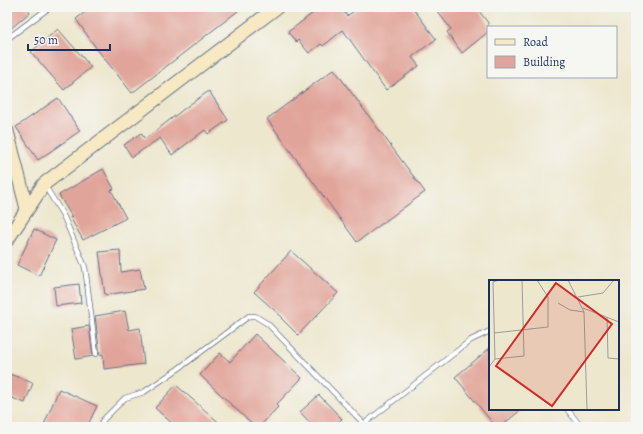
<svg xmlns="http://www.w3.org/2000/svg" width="643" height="434" viewBox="0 0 643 434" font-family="Alegreya,serif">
<rect width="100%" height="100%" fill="#f6f6f2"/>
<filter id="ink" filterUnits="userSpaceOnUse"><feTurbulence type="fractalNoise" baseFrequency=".025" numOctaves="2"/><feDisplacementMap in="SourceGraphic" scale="8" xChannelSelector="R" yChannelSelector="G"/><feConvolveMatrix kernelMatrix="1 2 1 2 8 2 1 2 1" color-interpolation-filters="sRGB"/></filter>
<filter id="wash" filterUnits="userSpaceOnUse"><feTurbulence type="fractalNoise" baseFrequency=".012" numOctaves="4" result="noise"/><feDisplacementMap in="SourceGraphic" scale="16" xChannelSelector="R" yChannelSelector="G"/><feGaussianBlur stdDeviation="0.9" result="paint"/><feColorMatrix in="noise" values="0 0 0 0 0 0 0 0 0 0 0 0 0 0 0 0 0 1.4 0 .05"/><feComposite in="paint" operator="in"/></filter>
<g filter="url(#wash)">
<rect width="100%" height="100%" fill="#ede7ce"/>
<g id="blocks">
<g fill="#e1a49a">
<polygon points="7,7 26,7 30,12 7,32"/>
<polygon points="92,7 243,7 132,93 96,48 76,19"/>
<polygon points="321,7 341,7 347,16 360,7 412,7 436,39 412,57 419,66 386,90 343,30 323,46 321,44 309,53 298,40 296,42 288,32"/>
<polygon points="434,7 476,7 488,23 488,32 462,53 447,32 451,29"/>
<polygon points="58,29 91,67 64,90 31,52"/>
<polygon points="334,69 425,192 357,242 267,119"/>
<polygon points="209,91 228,120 208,134 205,130 172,155 160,138 132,157 124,145 141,133 145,139 189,105"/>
<polygon points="58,98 80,131 38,160 16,127"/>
<polygon points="103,169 114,189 111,190 126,218 83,240 70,217 72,217 59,195"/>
<polygon points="34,229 56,240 39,276 17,265"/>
<polygon points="120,250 121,272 140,269 144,289 105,295 99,252"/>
<polygon points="291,251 338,293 298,335 281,318 282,317 254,292"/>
<polygon points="79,284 81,303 56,306 54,287"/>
<polygon points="125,311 129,330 140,328 144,364 104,369 103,354 100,355 95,316"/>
<polygon points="89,326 93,356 76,359 71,329"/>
<polygon points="255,334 302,378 276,405 278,407 259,427 255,427 200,375 220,353 230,362"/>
<polygon points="490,348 490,409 522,409 500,427 496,427 455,377"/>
<polygon points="7,373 33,383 25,403 7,396"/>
<polygon points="176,385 224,427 176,427 155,408"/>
<polygon points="59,389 97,406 87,427 43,427"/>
<polygon points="319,395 342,419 333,427 314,427 300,412"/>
</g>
</g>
</g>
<g filter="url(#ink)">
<use href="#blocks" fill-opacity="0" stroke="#646f85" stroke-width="1"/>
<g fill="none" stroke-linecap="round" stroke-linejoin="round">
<defs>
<g id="lane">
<polyline points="7,39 50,7"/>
<polyline points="45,186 63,215 85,267 96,354"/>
<polyline points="567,409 581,427"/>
<polyline points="100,427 103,420 125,398 144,392 178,369 249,316 255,316 268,324 367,427"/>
<polyline points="360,427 471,340 490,331"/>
</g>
<g id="secondary">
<polyline points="7,131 27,209"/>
<polyline points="7,240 44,184 277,7"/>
</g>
</defs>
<use href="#lane" stroke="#646f85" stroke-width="6"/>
<use href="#secondary" stroke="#646f85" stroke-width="15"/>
<use href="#lane" stroke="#fff" stroke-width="4.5"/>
<use href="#secondary" stroke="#f6e9c3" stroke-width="13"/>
</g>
</g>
<g transform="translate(489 280)">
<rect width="130" height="130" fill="#ede7ce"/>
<path fill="none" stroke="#999da1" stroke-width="1" d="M79,0l16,32 3,98M89,17l25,-4 11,-13M69,23l12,7 14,2M94,28l36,14M118,37l1,41 11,1M5,53l54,-6v-30l-11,-17M6,79l29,-3 -2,-76M0,87l6,-8 -2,-77 6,-2"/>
<path fill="#d62828" fill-opacity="0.15" stroke="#d62828" stroke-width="2" d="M67,3l56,41 -60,82 -56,-40z"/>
<rect width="130" height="130" fill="none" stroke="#1b2f5e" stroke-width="2"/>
</g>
<rect width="643" height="434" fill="none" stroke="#f6f6f2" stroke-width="24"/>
<rect x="487" y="26" width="130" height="52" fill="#f6f6f2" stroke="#9ea6b7"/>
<rect x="495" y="39" width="20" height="6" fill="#f6e9c3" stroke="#9ea6b7"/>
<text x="523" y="46" font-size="12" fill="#1b2f5e">Road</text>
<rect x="495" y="56" width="20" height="12" fill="#e1a49a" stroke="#9ea6b7"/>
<text x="523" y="66" font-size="12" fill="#1b2f5e">Building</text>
<path d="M28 44v6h82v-6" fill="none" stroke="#1b2f5e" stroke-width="2"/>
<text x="34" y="44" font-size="12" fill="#1b2f5e" stroke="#f6f6f2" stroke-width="3" paint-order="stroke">50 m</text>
</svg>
